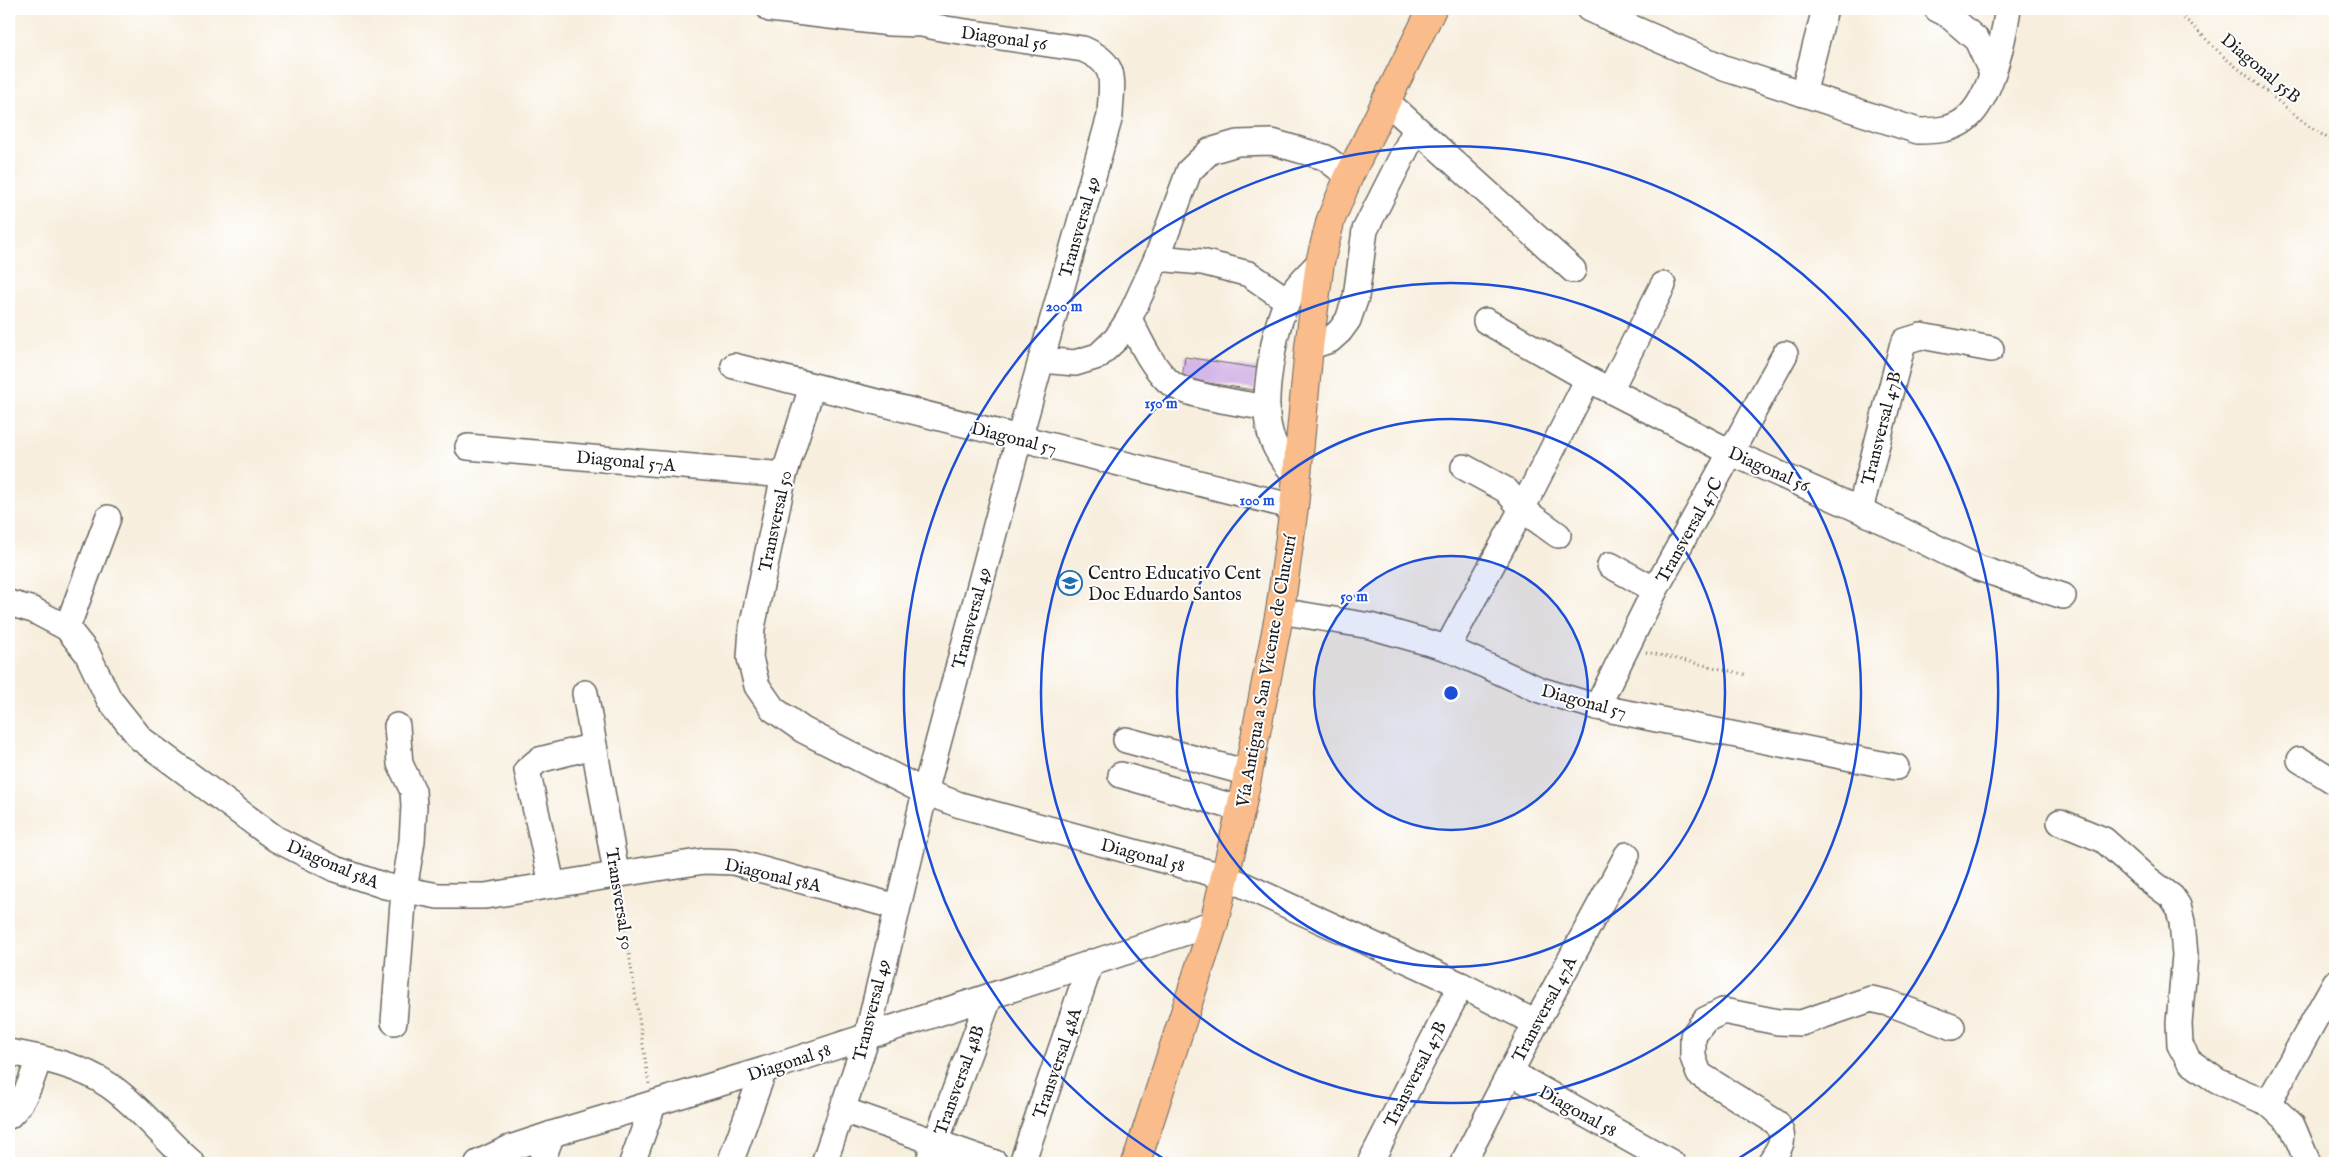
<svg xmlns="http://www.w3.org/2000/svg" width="2344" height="1172" viewBox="0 0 2344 1172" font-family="'IM FELL English',serif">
<rect width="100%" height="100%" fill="#fff"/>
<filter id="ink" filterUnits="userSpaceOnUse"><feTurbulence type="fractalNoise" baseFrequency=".02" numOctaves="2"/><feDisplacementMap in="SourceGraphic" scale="10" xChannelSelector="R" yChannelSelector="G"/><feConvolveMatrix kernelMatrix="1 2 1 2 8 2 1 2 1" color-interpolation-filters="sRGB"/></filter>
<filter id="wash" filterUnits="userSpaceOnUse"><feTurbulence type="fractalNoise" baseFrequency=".0096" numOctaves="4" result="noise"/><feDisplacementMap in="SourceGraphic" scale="20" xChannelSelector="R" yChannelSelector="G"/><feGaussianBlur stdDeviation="1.12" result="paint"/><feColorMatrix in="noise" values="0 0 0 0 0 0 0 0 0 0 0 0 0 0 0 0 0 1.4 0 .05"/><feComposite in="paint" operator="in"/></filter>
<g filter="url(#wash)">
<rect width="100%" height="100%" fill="#f7eedd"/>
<g id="blocks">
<polygon fill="#d4b6e7" points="1185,357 1257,368 1254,390 1182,379"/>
</g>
</g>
<g filter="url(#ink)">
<use href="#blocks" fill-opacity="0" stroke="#696660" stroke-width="1"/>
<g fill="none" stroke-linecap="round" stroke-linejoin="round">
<defs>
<g id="minor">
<path d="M770,9l120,14 32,1 24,5 137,20c37,16 28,32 27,67l-91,323 -94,353 -58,245 -43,126"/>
<path d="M1589,9l135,59 194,63c17,0 35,-1 48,-12 25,-20 37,-79 42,-110"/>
<polyline points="1937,9 1947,14 1977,40 1992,73"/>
<polyline points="1803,94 1825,9"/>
<polyline points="1385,100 1573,270"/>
<polyline points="1157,258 1202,262 1249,274 1288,301"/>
<path d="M1129,319c11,21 21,45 39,62 17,16 74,22 99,27"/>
<polyline points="1486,321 1588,379 1732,453 1860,510 1978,568 2063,596"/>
<polyline points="1309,347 1330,340 1340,331 1348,320 1356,297 1365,230 1416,129"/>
<polyline points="1041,360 1075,363 1098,356 1116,339 1129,319 1157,258 1189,171 1210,151 1237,143 1272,142 1324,157 1349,176"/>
<polyline points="734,366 1294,507"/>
<polyline points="812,387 784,475 752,628 750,658 757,686 773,709 803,730 925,792 960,805 1226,877 1461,985 1536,1023"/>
<polyline points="1610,390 1663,285"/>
<polyline points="468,447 784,475"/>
<polyline points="1464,467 1506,490 1522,509 1558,535"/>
<path d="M1297,477c-13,-15 -24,-29 -28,-49 -7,-28 5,-102 19,-128 7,-14 21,-26 32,-38"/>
<polyline points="1860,510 1902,347 1905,341 1921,336 1991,349"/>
<polyline points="1610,565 1655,590"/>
<polyline points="9,603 33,610 67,628 87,653 109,699 141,739 276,839 335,869 385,886 438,896 485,896 664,867 705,861 734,862 897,907"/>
<polyline points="1280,611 1370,626 1447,648 1540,690 1597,707 1896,767"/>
<polyline points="67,628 108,518"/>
<polyline points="1447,648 1522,509 1588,379"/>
<polyline points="585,693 616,873"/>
<polyline points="1597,707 1655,590 1785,354"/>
<polyline points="1126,740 1248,773"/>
<polyline points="2300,760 2335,782"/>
<polyline points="1121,775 1241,809"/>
<polyline points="2060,822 2104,840 2145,877 2172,897 2178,906 2182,922 2185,955 2179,1023 2180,1045 2189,1061 2217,1081 2268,1103 2292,1125 2308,1163"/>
<polyline points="552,884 527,770 539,760 594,746"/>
<polyline points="394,1022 404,890 412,841 414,806 413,791 400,764 397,726"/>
<path d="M9,1052c34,6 73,14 101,34 31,22 54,53 82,77"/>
<polyline points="1510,1072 1672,1163"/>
<polyline points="2268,1103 2335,983"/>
<polyline points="843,1110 995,1163"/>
<path d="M9,1116c17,-16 23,-37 30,-58"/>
<polyline points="478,1163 510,1148 552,1134 764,1070 1214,923"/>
<polyline points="541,1163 552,1134"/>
<polyline points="632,1163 653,1105"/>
<polyline points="730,1163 764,1070"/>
<polyline points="928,1163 990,996"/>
<polyline points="1022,1163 1091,962"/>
<polyline points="1370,1163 1461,985"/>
<polyline points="1463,1163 1536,1023 1627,855"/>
<path d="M1770,1163c9,-15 17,-22 7,-40l-78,-49 -6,-17v-21l12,-16 18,-9 55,11 23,1 70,-24 18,4 63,24"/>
</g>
<polyline id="major" points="1136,1163 1214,923 1241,809 1280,611 1294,507 1309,347 1320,262 1331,219 1349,176 1432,9"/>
</defs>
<use href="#minor" stroke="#696660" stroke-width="28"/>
<use href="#major" stroke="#696660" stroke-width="30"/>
<g stroke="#696660" stroke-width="3" stroke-dasharray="1 4" stroke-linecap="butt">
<polyline points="2172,9 2191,24 2224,57 2310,127 2335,143"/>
<polyline points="1646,652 1748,675"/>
<polyline points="620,895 649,1084"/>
</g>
<use href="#minor" stroke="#fff" stroke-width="25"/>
<use href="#major" stroke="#f9bc8a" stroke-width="28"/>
</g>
</g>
<circle cx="1451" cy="693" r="137" fill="#1d4ed8" fill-opacity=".12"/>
<g fill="none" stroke="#1d4ed8" stroke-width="2.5">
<circle cx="1451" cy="693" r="137"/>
<circle cx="1451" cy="693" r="274"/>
<circle cx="1451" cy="693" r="410"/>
<path d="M1169 1162A547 547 0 1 1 1733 1162"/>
</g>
<defs>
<symbol id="school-ring" viewBox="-11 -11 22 22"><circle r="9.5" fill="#fff" stroke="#1f6fb2" stroke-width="1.5"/><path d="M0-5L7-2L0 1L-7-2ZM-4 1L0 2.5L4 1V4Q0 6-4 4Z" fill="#1f6fb2"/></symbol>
</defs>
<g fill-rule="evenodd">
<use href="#school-ring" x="1056" y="569" width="28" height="28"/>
</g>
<g text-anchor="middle" stroke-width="4" stroke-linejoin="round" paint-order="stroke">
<g font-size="18" fill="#1c1c1c" stroke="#fff">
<text transform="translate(1004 38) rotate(8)" y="6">Diagonal 56</text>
<text transform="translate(2261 68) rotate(40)" y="6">Diagonal 55B</text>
<text transform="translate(1079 227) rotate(-74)" y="6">Transversal 49</text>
<text transform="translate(1881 428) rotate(-76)" y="6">Transversal 47B</text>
<text transform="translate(1014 438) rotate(14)" y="6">Diagonal 57</text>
<text transform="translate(626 461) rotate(5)" y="6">Diagonal 57A</text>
<text transform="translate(1769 469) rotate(24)" y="6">Diagonal 56</text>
<text transform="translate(775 521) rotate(-78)" y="6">Transversal 50</text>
<text transform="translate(1689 530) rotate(-61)" y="6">Transversal 47C</text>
<text transform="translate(971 618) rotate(-75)" y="6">Transversal 49</text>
<text transform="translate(1266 671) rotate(-80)" y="6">Vía Antigua a San Vicente de Chucurí</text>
<text transform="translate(1584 701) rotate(15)" y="6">Diagonal 57</text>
<text transform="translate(1143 855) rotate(15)" y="6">Diagonal 58</text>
<text transform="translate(333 864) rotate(23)" y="6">Diagonal 58A</text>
<text transform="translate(773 875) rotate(13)" y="6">Diagonal 58A</text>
<text transform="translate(620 899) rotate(81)" y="6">Transversal 50</text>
<text transform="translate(1544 1009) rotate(-62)" y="6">Transversal 47A</text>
<text transform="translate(871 1010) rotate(-76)" y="6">Transversal 49</text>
<text transform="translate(789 1062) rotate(-18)" y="6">Diagonal 58</text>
<text transform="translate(1057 1063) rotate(-71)" y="6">Transversal 48A</text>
<text transform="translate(1415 1074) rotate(-63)" y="6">Transversal 47B</text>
<text transform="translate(959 1080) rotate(-70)" y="6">Transversal 48B</text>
<text transform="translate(1578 1111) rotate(29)" y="6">Diagonal 58</text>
</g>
<g font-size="18" fill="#1c1c1c" stroke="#fff" text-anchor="start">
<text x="1088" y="579">Centro Educativo Cent<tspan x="1088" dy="21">Doc Eduardo Santos</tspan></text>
</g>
</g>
<circle cx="1451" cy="693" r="8" fill="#1d4ed8" stroke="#fff" stroke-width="2.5"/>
<g font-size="15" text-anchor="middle" font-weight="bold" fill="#1d4ed8" stroke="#fff" stroke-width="4" stroke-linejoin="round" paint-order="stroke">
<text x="1064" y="311">200 m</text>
<text x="1161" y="408">150 m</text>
<text x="1257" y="505">100 m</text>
<text x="1354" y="601">50 m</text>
</g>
<rect width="2344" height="1172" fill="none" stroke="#fff" stroke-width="30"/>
</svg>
